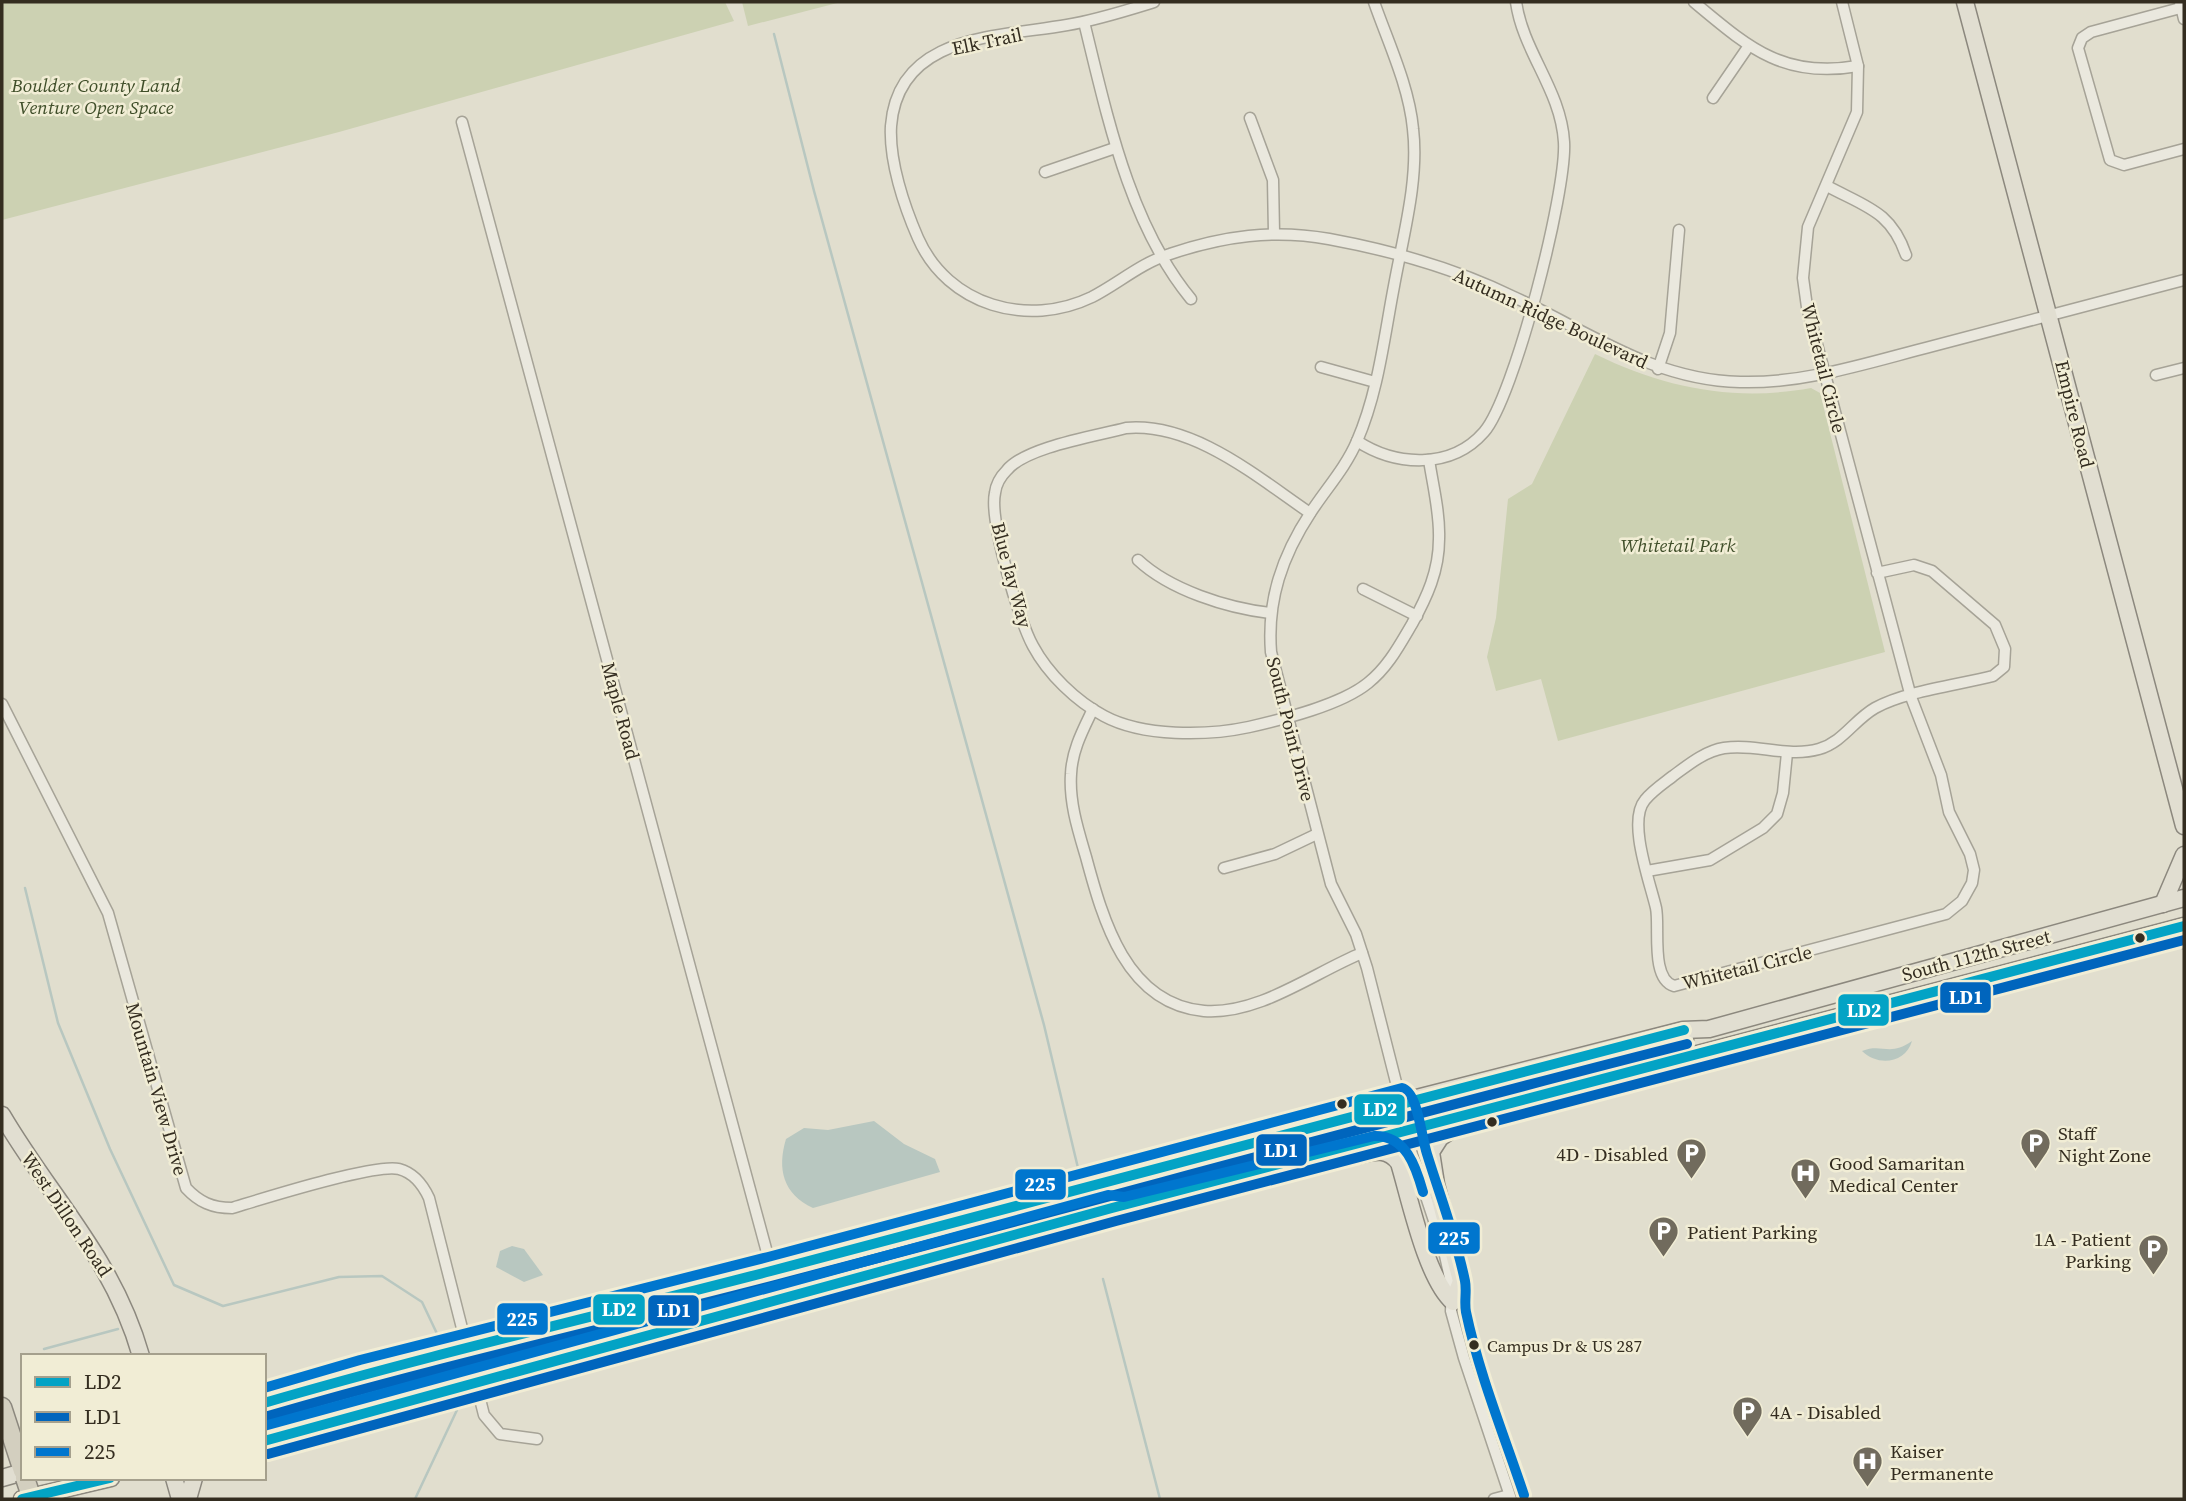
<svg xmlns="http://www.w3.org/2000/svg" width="2186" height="1501" viewBox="0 0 2186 1501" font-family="'Source Serif 4',serif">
<rect width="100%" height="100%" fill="#e1dece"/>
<g fill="#ccd1b2">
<polygon points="2,2 725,2 734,21 339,132 2,220"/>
<polygon points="742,2 841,2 748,26"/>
<path d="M1595,354c69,34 140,48 216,34l9,5 65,259 -327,89 -17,-62 -45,12 -9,-34 9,-39 12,-119 24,-15z"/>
</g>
<g fill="#b8c7c0">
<path d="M1912,1041c-6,22 -34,26 -50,10 20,-8 28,6 50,-10z"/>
<path d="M874,1121l30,23 31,15 5,13 -127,36c-30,-14 -36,-39 -27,-69l18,-11 24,2z"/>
<polygon points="512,1246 524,1249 543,1275 524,1282 496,1267 500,1251"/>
</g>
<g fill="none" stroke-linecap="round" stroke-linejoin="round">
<g stroke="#b8c7c0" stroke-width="2.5">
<polyline points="774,34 814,191 1044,1025 1078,1168"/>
<polyline points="25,888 58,1023 110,1149 174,1285 223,1306 339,1277 382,1276 422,1302 440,1340"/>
<polyline points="1103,1279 1160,1499"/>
<polyline points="44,1349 118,1329"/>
<polyline points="415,1499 457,1410"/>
</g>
<defs>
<g id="street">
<path d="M1154,2c-29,9 -57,18 -87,23 -68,12 -169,9 -176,101 -2,35 13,80 27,112 30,68 110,90 174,59 27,-14 49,-34 78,-43 53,-18 104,-25 159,-15 65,12 128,30 187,59 75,35 138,82 224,84 65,2 130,-20 193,-36 84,-22 167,-44 251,-66"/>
<path d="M1374,2c14,40 35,84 39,127 6,51 -10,107 -19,157 -10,52 -16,107 -37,155 -11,26 -31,48 -46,71 -29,44 -44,88 -40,140l60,232 25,50 11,34 34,134 4,31 39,118 8,36 -1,24 13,47 47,141"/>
<path d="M1694,2c54,45 89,77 164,64"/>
<path d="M1842,2l16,64 -1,46 -49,115 -5,51 4,29 104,390 30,78 8,37 21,42 4,16 -2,13 -10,18 -16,13 -272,72c-24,-7 -14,-60 -18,-78 -6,-26 -29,-87 -11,-108 7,-9 19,-17 28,-24 15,-11 32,-25 51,-28 32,-5 63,10 95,1 24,-7 35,-29 56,-41 31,-17 83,-23 118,-32l11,-9 1,-18 -10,-24 -63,-54 -18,-6 -37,8"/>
<polyline points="2180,2 2184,19"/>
<polyline points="2184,7 2091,32 2082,38 2078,48 2110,160 2124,165 2184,149"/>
<path d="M1084,22c23,93 45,202 107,277"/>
<polyline points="1713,98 1748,47"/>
<polyline points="1250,118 1273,180 1274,233"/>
<polyline points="462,122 772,1271"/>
<polyline points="1045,172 1115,148"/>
<path d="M1827,186c39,21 64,25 79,69"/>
<polyline points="1321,367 1375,382"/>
<polyline points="1658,369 1670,333 1679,230"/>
<polyline points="2156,375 2184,368"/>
<path d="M1357,441c38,25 94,29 127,-9 30,-34 83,-241 80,-290 -3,-52 -41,-90 -48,-140"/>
<path d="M1310,513c-53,-36 -117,-91 -184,-85 -30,8 -100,19 -119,42 -6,6 -11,14 -12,23 -6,27 24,128 38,153 15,28 43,55 71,70 39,21 103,20 145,11 35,-8 92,-22 119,-44 20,-16 31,-37 44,-59 15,-27 27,-53 27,-85 1,-26 -6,-53 -10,-79"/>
<path d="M1138,560c32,30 89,48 132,53"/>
<polyline points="1363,589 1417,616"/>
<path d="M2,704l106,209 78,275c13,14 26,20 46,20 30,-9 143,-45 167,-39 15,4 24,16 30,29l55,217 16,19 37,5"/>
<path d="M1093,709c-10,21 -21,41 -22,65 -2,28 7,56 15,83 17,63 40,147 118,154 55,4 109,-38 158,-58"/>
<polyline points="1224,868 1275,854 1317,834"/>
<polyline points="1647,871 1710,860 1763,828 1777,814 1783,793 1787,753"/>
<polyline points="1494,1499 1509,1495"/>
</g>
<g id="primary">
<polyline points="1965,2 2184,826"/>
<polyline points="2163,904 2184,855"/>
<polyline points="2158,935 2184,940"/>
<path d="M2,1115c50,85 111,143 139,241"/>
<polyline points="1406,1131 1413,1121 1429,1114 1685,1039"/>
<path d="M1359,1155c16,-4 29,-7 40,8 11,36 27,115 54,139l8,-21 -25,-97 -5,-32 9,-14 19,-13"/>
<polyline points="1198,1176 1386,1122 1401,1102"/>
<polyline points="264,1403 363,1374 772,1271 1401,1102 1683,1030 1709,1029 2184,898"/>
<polyline points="264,1441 628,1339 1030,1233 1112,1208 2184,926"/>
<polyline points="2,1478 23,1472"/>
<polyline points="174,1478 180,1499"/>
<polyline points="22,1499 111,1478"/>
<polyline points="188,1499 194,1478"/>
</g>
<polyline id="highway" points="2,1407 23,1471"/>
</defs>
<use href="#street" stroke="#a6a397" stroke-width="13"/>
<use href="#primary" stroke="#8c887e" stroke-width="19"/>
<use href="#highway" stroke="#8c887e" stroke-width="21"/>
<use href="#street" stroke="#eae8de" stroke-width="10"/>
<use href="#primary" stroke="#e1ded1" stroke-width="16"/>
<use href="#highway" stroke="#d3cfbf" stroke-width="18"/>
<defs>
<polyline id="highway-bridge" points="25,1478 32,1499"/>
</defs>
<use href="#highway-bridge" stroke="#8c887e" stroke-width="21" stroke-linecap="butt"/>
<use href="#highway-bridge" stroke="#d3cfbf" stroke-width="18"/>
<defs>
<g id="bus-1">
<path d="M264,1403c168,-49 338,-88 507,-132 305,-79 608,-163 913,-241"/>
<polyline points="264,1441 1112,1208 2184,926"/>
<polyline points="22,1499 110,1478"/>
</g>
<g id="bus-2">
<path d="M268,1416c167,-49 338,-87 507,-131 304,-79 607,-164 912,-241"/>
<polyline points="268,1454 1116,1221 2184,940"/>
</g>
<g id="bus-3">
<path d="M264,1388l96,-28 408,-103 634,-169c16,4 19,48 25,66 13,42 29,83 38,127 2,10 -1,21 1,31 13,62 38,123 58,183"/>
<path d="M264,1426l844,-231 16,2 250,-61c32,-1 42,31 49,56"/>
</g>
</defs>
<use href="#bus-1" stroke="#f1edd5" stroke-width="16"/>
<use href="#bus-2" stroke="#f1edd5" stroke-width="16"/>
<use href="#bus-3" stroke="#f1edd5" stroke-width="16"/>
<use href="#bus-1" stroke="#03a3c5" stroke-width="10"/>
<use href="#bus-2" stroke="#0065bd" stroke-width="10"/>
<use href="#bus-3" stroke="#0076ce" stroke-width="10"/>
</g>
<defs>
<symbol id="parking-pin" viewBox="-11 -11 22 30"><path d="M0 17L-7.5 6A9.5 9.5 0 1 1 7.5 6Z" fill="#716b5d" stroke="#f1edd5"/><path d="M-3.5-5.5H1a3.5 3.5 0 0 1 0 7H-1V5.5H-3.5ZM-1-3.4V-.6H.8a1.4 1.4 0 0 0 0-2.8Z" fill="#fff"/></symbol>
<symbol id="hospital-pin" viewBox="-11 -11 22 30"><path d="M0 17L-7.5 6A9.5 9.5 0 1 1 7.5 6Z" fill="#716b5d" stroke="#f1edd5"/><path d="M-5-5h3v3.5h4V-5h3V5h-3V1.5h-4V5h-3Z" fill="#fff"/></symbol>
</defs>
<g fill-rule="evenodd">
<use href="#parking-pin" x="2018" y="1126" width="35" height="47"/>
<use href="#parking-pin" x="1674" y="1136" width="35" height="47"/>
<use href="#hospital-pin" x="1788" y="1156" width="35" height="47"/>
<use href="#parking-pin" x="1646" y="1214" width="35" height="47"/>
<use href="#parking-pin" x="2136" y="1232" width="35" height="47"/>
<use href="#parking-pin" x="1730" y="1394" width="35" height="47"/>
<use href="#hospital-pin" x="1850" y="1444" width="35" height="47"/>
</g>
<g fill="#342d20" stroke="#f1edd5" stroke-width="2.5">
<circle cx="2140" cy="938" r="6"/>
<circle cx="1342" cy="1104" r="6"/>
<circle cx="1492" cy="1122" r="6"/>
<circle cx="1474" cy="1345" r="6"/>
</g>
<g text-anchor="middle" stroke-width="5" stroke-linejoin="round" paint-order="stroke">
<g font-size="17" fill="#342d20" stroke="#f1edd5" text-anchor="start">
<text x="1487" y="1352">Campus Dr &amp; US 287</text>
</g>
<g font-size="19" fill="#342d20" stroke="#f1edd5">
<text transform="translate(987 41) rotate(-12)" y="7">Elk Trail</text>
<text transform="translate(1551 318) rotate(25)" y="7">Autumn Ridge Boulevard</text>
<text transform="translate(1824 368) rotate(76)" y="7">Whitetail Circle</text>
<text transform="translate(2075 414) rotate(76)" y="7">Empire Road</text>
<text transform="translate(1012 575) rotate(75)" y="7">Blue Jay Way</text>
<text transform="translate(621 711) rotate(75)" y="7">Maple Road</text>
<text transform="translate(1291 729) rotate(76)" y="7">South Point Drive</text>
<text transform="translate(1976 955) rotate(-15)" y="7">South 112th Street</text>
<text transform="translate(1747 967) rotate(-14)" y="7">Whitetail Circle</text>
<text transform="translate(157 1089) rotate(74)" y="7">Mountain View Drive</text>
<text transform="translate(67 1214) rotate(56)" y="7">West Dillon Road</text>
</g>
<g font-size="19" font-style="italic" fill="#3f4e29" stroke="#f1edd5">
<text x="96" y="92">Boulder County Land<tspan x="96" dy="22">Venture Open Space</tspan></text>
<text x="1678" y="552">Whitetail Park</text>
</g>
<g font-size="19" fill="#342d20" stroke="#f1edd5" text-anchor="start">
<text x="2058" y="1140">Staff<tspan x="2058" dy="22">Night Zone</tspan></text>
<text x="1668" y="1161" text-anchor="end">4D - Disabled</text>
<text x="1829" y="1170">Good Samaritan<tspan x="1829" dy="22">Medical Center</tspan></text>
<text x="1687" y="1239">Patient Parking</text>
<text x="2131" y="1246" text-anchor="end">1A - Patient<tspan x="2131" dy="22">Parking</tspan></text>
<text x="1770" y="1419">4A - Disabled</text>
<text x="1890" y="1458">Kaiser<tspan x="1890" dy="22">Permanente</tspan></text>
</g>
</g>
<g stroke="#f1edd5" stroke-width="2.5">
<rect x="1939" y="981" width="53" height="33" rx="7" fill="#0065bd"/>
<rect x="1837" y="993" width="53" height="34" rx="7" fill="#03a3c5"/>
<rect x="1353" y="1093" width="53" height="33" rx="7" fill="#03a3c5"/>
<rect x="1255" y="1133" width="53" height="34" rx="7" fill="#0065bd"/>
<rect x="1014" y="1168" width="53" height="33" rx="7" fill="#0076ce"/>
<rect x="1427" y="1221" width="54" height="34" rx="7" fill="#0076ce"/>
<rect x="592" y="1293" width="54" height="33" rx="7" fill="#03a3c5"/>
<rect x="647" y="1294" width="53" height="33" rx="7" fill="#0065bd"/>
<rect x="496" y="1302" width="53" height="34" rx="7" fill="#0076ce"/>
</g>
<g font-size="19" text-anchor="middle" font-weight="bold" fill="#fff">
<text x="1966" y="1004">LD1</text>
<text x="1864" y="1017">LD2</text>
<text x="1380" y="1116">LD2</text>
<text x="1281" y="1157">LD1</text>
<text x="1040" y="1191">225</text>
<text x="1454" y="1245">225</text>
<text x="619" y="1316">LD2</text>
<text x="674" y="1317">LD1</text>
<text x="522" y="1326">225</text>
</g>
<rect width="2186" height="1501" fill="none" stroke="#342d20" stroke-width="7"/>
<rect x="21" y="1354" width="245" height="126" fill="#f1edd5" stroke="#a5a08d" stroke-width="2"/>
<rect x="35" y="1377" width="35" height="10" fill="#03a3c5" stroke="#a5a08d" stroke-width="2"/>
<text x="84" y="1389" font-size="21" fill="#342d20">LD2</text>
<rect x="35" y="1412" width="35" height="10" fill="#0065bd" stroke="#a5a08d" stroke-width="2"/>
<text x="84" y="1424" font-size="21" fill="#342d20">LD1</text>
<rect x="35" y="1447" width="35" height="10" fill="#0076ce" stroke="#a5a08d" stroke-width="2"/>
<text x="84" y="1459" font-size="21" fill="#342d20">225</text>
</svg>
